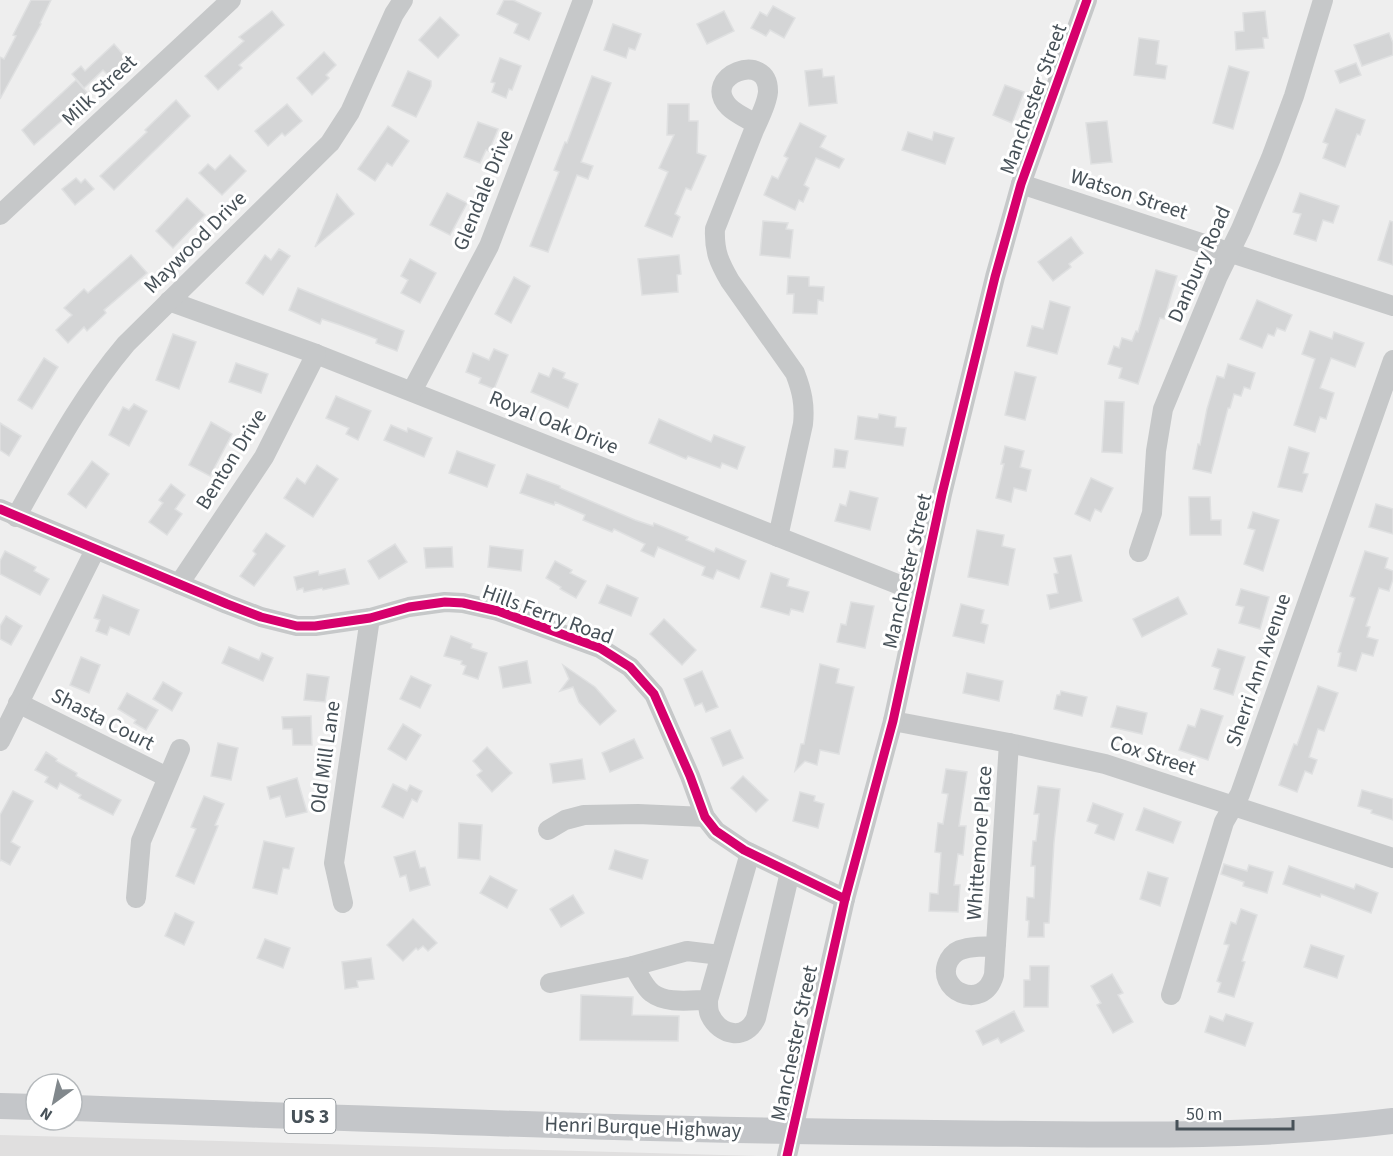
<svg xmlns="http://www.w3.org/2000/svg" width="1393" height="1156" viewBox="0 0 1393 1156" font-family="'Source Sans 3',sans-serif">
<rect width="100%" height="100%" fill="#eee"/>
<polygon fill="#e0dfdf" points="0,1135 757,1156 0,1156"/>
<g fill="#d4d5d6" stroke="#dfe0e1" stroke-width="1.5">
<polygon points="31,0 51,0 40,23 41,24 0,99 0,57 4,59 16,36 13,35"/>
<polygon points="504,0 513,0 541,13 529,40 514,33 518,24 497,14"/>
<polygon points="773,6 795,18 784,38 770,30 766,36 751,28 760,12 767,16"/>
<polygon points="272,11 284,25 239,65 242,68 218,90 205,76 244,41 239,37"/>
<polygon points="724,11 734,31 707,44 697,24"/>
<polygon points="1265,11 1268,38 1263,38 1264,48 1236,50 1235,32 1244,31 1243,13"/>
<polygon points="440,17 459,35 438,58 419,40"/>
<polygon points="613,24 641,34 635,50 629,48 626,58 604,50"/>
<polygon points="1389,33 1393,43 1393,55 1362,66 1354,45"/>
<polygon points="1139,38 1159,41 1156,64 1167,66 1165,79 1134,75"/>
<polygon points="114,44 127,59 108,75 103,70 84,88 72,74 81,66 85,71"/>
<polygon points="324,52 336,65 326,75 329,78 312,95 297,78"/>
<polygon points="500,58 521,66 512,90 509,89 506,98 492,92 495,83 491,82"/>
<polygon points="1356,63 1361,75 1340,83 1335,71"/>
<polygon points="1229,66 1249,72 1233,129 1213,123"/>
<polygon points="822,69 823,77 834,76 837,103 809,106 805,71"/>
<polygon points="408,71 431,81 431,86 416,117 392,106"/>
<polygon points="592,76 611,83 581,162 593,166 588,179 577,175 548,252 530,246 559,172 554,170 565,142 567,143"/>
<polygon points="76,80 90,96 34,145 22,130"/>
<polygon points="1005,85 1024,92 1012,123 993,115"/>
<polygon points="176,100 190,116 114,190 100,176 147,132 145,130"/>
<polygon points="287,104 302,121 285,136 282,133 268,146 255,131"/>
<polygon points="668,104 689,104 689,121 698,121 697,153 706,156 691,190 686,188 675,214 680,217 672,237 645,226 668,172 659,168 674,135 667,135"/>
<polygon points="1336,109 1365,120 1360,135 1357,134 1345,167 1323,158 1328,144 1323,142"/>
<polygon points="1107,121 1112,162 1091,164 1086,123"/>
<polygon points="478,122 498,129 489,151 486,150 480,163 464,157"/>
<polygon points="800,123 826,136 820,147 844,159 839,168 816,158 804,185 809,188 803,202 799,200 795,210 764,195 772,176 778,179 788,158 784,156"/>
<polygon points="388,126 409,141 392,166 387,163 375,181 358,169"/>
<polygon points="908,132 932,140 934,132 954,138 945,164 902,150"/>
<polygon points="230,155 246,171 222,195 199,173 208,164 215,170"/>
<polygon points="76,178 81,183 85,179 94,189 75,205 62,189"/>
<polygon points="447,193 467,203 450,235 430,225"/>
<polygon points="1300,193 1339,206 1333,223 1323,220 1316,241 1294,234 1301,214 1293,212"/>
<polygon points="337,194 354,214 315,247"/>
<polygon points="187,198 205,215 173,248 156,231"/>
<polygon points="763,221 788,223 786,229 793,230 790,258 760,255"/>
<polygon points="1390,221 1393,222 1393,265 1378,260"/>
<polygon points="1071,237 1083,253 1069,264 1071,267 1053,281 1038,262"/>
<polygon points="279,249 290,256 263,295 246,283 265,255 271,260"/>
<polygon points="131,255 147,273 104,310 106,313 87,331 84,327 68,343 56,330 72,315 64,308 84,289 88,293"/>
<polygon points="679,255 681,274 677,275 678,292 642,295 638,259"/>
<polygon points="410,259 436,273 420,303 401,293 408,280 401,276"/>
<polygon points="1156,270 1177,276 1164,319 1160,318 1138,384 1119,378 1122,368 1108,364 1114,346 1119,348 1122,338 1132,341 1136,331 1138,332"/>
<polygon points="788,276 809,277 809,286 824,287 823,301 818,300 817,314 793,313 794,294 787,294"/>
<polygon points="514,277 530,286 511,323 495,314"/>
<polygon points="298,288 404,331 397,351 376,343 377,339 340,325 322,319 320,324 289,310"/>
<polygon points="1257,300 1292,315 1285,331 1277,328 1274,336 1268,334 1262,348 1240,339"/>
<polygon points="1050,301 1070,307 1057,354 1027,346 1032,326 1043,329"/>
<polygon points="1310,331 1332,339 1334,332 1364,343 1355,367 1331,358 1320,388 1334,393 1326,419 1320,417 1315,432 1294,425 1315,359 1302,354"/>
<polygon points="173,334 196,342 179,389 156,380"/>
<polygon points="494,349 508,355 494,389 479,383 481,378 466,372 473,353 489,360"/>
<polygon points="44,358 58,367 32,409 18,400"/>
<polygon points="236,363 268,374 261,393 229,382"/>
<polygon points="1228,364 1255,373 1250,389 1244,387 1241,396 1234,394 1230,408 1228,408 1211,473 1193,469 1198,444 1200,445 1207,409 1217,376 1224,378"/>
<polygon points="553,368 565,373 563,378 578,384 568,408 531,392 539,373 549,377"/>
<polygon points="1015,372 1036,377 1025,420 1005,415"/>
<polygon points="336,396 371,411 358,440 346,434 349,428 326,418"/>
<polygon points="1105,401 1124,402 1122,453 1102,452"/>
<polygon points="134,404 147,411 129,446 109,435 123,407 129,410"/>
<polygon points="879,414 896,417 895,427 906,428 903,446 855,439 858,416 878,419"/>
<polygon points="659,419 711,442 714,435 745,447 737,469 722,463 720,468 688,456 686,459 649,443"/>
<polygon points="211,422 232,434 210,476 189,465"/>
<polygon points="0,423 21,436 9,456 0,450"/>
<polygon points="391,425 407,432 408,428 432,438 424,457 384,440"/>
<polygon points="1005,446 1024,451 1020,467 1031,470 1026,491 1014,488 1011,502 996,498 1004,464 1001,464"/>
<polygon points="1289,447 1309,453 1303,473 1308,474 1302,492 1278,487"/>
<polygon points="835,449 848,451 845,468 833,467"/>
<polygon points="457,451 495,465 487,487 449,473"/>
<polygon points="92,461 109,474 86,508 68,494"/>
<polygon points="317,465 338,479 313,517 284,498 297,478 305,484"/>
<polygon points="527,474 560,486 560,488 635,520 653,526 654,523 688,537 686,540 714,552 716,548 746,561 739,579 717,570 713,579 702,575 705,567 658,547 654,557 641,551 645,544 614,529 612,532 583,520 585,515 555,502 554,505 520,493"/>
<polygon points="1091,478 1113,488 1101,512 1095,509 1090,521 1075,514"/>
<polygon points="171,484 185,495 175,509 182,514 167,535 149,522 163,503 159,500"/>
<polygon points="850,491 878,498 870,530 835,521 840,504 846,506"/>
<polygon points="1189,497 1210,497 1211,520 1221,520 1221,535 1190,535"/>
<polygon points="1376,504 1393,509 1393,534 1369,527"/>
<polygon points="1253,512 1279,520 1263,571 1244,564 1255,530 1248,528"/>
<polygon points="977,530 1004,535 1002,546 1015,549 1008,585 968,577"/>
<polygon points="266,533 285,546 254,586 240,576 256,554 253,551"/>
<polygon points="395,544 407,562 379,579 368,561"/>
<polygon points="490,546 523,550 521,571 488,567"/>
<polygon points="452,547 453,567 426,568 424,548"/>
<polygon points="5,551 36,567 34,571 49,579 40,595 0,574 0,561"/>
<polygon points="1365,551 1388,558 1385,568 1393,571 1393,579 1389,591 1379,588 1366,626 1370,627 1367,637 1378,640 1373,656 1362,653 1356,671 1338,666 1341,653 1338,652 1355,598 1350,596"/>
<polygon points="1071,555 1082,601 1050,609 1047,595 1058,593 1054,574 1058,573 1054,558"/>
<polygon points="555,561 572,570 570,573 586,581 576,598 560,589 561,587 546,578"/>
<polygon points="345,569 349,584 323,590 322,588 304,592 303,588 297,590 294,577 318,571 319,575"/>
<polygon points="771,573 789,579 787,586 809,592 803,612 791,609 789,615 761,607"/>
<polygon points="607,585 638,598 631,616 599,603"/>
<polygon points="1241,589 1269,597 1260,629 1239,623 1244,607 1236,605"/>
<polygon points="103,595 139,610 129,635 110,627 107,635 96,631 100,620 94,618"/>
<polygon points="1178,597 1187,614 1142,637 1133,619"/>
<polygon points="851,602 874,606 865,648 837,642 841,624 846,625"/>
<polygon points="961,604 984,610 981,623 988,625 984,643 953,636"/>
<polygon points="6,616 22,626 11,645 0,639 0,626"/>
<polygon points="664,619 696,650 682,665 650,634"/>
<polygon points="451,636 472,644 471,648 487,653 478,679 463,674 466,666 461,664 462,661 444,656"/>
<polygon points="229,647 259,660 262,653 273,658 263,681 222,663"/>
<polygon points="1218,649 1245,657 1233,695 1214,689 1220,669 1212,666"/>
<polygon points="81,657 100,665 89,693 70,685"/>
<polygon points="527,661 531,683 503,688 499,667"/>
<polygon points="820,664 839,669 836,683 854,687 839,754 820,750 817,765 805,761 795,771 801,744 804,744"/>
<polygon points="563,665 595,687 616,711 600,725 579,702 573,687 560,691 569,679"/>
<polygon points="702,671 718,707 706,712 702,703 695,706 684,679"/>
<polygon points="967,673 1003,681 999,701 963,693"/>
<polygon points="307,674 329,677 325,702 304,700"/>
<polygon points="411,676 431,685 420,708 400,699"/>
<polygon points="163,682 182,693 172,711 153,699"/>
<polygon points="1318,686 1338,693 1324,731 1318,729 1309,757 1317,760 1312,774 1305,771 1297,792 1279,785 1294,744 1297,745"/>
<polygon points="1061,691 1087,697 1082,716 1054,709 1057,695 1060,695"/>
<polygon points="127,693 158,710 146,730 134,723 136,720 118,709"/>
<polygon points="1117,706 1147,713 1142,734 1111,727"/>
<polygon points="1201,709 1223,716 1208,760 1179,750 1188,725 1195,727"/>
<polygon points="311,716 312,745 293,745 292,729 283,729 282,717"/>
<polygon points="403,724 421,735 406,760 388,749"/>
<polygon points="730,730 743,758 723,766 711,738"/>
<polygon points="634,739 643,758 610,772 602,753"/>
<polygon points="218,743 238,748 231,780 211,776"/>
<polygon points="487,747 512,773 492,792 477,775 482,771 473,761"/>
<polygon points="46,752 57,759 56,761 77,773 76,776 121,800 113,815 79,798 81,795 60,783 57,789 45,782 48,777 35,770"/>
<polygon points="582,759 585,779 553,783 550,764"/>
<polygon points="946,769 967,772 959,826 966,826 963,855 958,854 954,885 960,885 958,912 929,911 930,893 938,894 941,853 935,852 938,823 943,824 948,794 942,793"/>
<polygon points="743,776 768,800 756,812 731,788"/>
<polygon points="297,778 307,812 286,817 280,796 270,799 267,787"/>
<polygon points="393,784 407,791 410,785 422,791 417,802 412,799 403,818 382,807"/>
<polygon points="1038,786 1060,789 1054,842 1049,923 1044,923 1044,937 1028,937 1029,921 1026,920 1027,897 1034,898 1035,866 1031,866 1033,841 1036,841 1039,814 1034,814"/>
<polygon points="1362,790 1393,799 1393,820 1371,813 1372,810 1358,806"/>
<polygon points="13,791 33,801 11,842 20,847 10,865 1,860 0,861 0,815"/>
<polygon points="800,792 815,796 814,801 824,804 818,828 793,821"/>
<polygon points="204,796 224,804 215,825 218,826 194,884 176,876 196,829 191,827"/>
<polygon points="1093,803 1123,814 1114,840 1095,833 1098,825 1087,821"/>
<polygon points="1144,808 1181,822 1173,843 1136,830"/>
<polygon points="459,823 482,825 480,860 458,858"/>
<polygon points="264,841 294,848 289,869 283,868 277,894 253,888"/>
<polygon points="615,850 648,860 642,879 609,869"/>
<polygon points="415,851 420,868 425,867 430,885 410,891 406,875 400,877 394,857"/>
<polygon points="1224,864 1247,871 1249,865 1273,872 1267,893 1243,886 1244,882 1221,874"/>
<polygon points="1289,866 1354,889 1356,884 1378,893 1371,913 1321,894 1320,897 1283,884"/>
<polygon points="1148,872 1168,878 1160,906 1140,899"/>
<polygon points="490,876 517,890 507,908 480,893"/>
<polygon points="573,895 584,913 561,927 550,909"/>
<polygon points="1241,909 1257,915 1242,961 1245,962 1234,997 1218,992 1221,983 1217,981 1229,945 1224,944 1231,922 1236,924"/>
<polygon points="175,913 194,922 184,945 165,936"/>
<polygon points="413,919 437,943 428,951 423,946 418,950 416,948 403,961 387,945"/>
<polygon points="265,939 290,948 283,968 257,958"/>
<polygon points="1311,945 1344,956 1337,978 1304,967"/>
<polygon points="371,958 374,979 357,981 358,987 345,989 342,962"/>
<polygon points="1030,966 1049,966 1048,1007 1024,1007 1024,980 1030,980"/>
<polygon points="1112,974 1123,993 1118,995 1133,1022 1113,1033 1097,1005 1101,1003 1091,986"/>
<polygon points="581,995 633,997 632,1015 679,1016 678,1041 580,1040"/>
<polygon points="1014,1011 1024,1031 1001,1043 998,1038 983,1045 976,1031"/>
<polygon points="1226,1014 1253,1023 1245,1046 1205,1032 1210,1016 1223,1021"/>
</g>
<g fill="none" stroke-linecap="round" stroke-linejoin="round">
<g stroke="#c6c8c9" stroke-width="20">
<path d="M756,124c-8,-5 -20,-10 -27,-17 -30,-31 40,-58 39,-15 -1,12 -9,27 -14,38 -13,33 -26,66 -39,99 -1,22 4,33 15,52l65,92c7,18 10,32 8,51l-25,113"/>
<polyline points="1021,184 1393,306"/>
<polyline points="0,215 231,0"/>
<polyline points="169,301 316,354 920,593"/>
<polyline points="412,391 489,246 583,0"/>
<polyline points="0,509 227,604 261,617 297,626 315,626 370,618 409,607 445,602 463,603 498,611 600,648 630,667 654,694 690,776 705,817 716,831 744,850 845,899"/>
<path d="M16,517c34,-60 65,-120 110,-173l204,-201 20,-31 44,-98 9,-14"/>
<polyline points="1139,552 1152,513 1156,451 1163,409 1218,276 1241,229 1271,158 1294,96 1323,0"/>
<polyline points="179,584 264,457 316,354"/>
<polyline points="18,703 167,777"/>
<polyline points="893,721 1009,743 1105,764 1393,858"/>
<polyline points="0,741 95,550"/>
<polyline points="548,830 565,820 584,815 638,814 705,817"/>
<polyline points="136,898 141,841 180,749"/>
<polyline points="343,903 334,863 370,618"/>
<path d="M996,946c-10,1 -23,0 -32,3 -7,1 -12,6 -15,11 -16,29 34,54 45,15l15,-232"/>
<polyline points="633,966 687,951 720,955"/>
<path d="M550,983l83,-17c6,8 11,21 19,27 14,11 39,7 56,7 0,5 0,11 2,15 10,21 36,26 46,3l34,-146"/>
<polyline points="1171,995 1224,822 1240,794 1393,360"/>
<polyline points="708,1000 750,853"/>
<polyline points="787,1156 845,899 893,721 942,494 995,277 1021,184 1087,0"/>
</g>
<g stroke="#c4c6c9" stroke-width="26">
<polyline points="0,1106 36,1107"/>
<path d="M72,1108c288,10 575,23 863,25 152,1 307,7 458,-12"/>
</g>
<defs>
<g id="cycleway">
<polyline points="0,509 227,604 261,617 297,626 315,626 370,618 409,607 445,602 463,603 498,611 600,648 630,667 654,694 690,776 705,817 716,831 744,850 845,899"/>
<polyline points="787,1156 845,899 893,721 942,494 995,277 1021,184 1087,0"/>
</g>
</defs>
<use href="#cycleway" stroke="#fff" stroke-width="13"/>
<use href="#cycleway" stroke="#d6006c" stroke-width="9"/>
</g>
<g text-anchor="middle" stroke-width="6" stroke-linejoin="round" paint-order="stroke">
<rect fill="#fff" stroke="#7e858a" stroke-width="1.5" x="284.5" y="1099" width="51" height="34" rx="4.5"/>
<g font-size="20" font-weight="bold" fill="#475158">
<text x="310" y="1123">US 3</text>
</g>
<g font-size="21" fill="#475158" stroke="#fff">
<text transform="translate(99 90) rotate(-43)" y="7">Milk Street</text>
<text transform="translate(1033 99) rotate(-70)" y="7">Manchester Street</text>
<text transform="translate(483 190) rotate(-68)" y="7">Glendale Drive</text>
<text transform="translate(1129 194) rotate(18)" y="7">Watson Street</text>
<text transform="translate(195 242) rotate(-45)" y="7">Maywood Drive</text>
<text transform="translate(1199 264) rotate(-66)" y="7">Danbury Road</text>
<text transform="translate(554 422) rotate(22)" y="7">Royal Oak Drive</text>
<text transform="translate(231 459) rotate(-58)" y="7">Benton Drive</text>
<text transform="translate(907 571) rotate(-77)" y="7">Manchester Street</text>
<text transform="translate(548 614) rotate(20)" y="7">Hills Ferry Road</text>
<text transform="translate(1258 670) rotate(-71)" y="7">Sherri Ann Avenue</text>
<text transform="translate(103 719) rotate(27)" y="7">Shasta Court</text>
<text transform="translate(1153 755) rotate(18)" y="7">Cox Street</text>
<text transform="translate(325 757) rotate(-82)" y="7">Old Mill Lane</text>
<text transform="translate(979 843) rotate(-86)" y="7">Whittemore Place</text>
<text transform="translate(794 1043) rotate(-78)" y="7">Manchester Street</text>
<text transform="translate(643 1127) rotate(2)" y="7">Henri Burque Highway</text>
</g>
</g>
<g transform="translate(54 1102) rotate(213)"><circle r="28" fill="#ffffff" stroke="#b5b9bc" stroke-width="1.5"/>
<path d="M0-4.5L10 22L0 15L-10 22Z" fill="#81888c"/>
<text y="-9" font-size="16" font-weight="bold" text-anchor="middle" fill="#475158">N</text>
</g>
<path d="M1177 1120v9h116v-9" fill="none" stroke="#475158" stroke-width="3"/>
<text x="1186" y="1120" font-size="18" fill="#475158" stroke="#ffffff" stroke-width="4.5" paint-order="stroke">50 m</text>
</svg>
